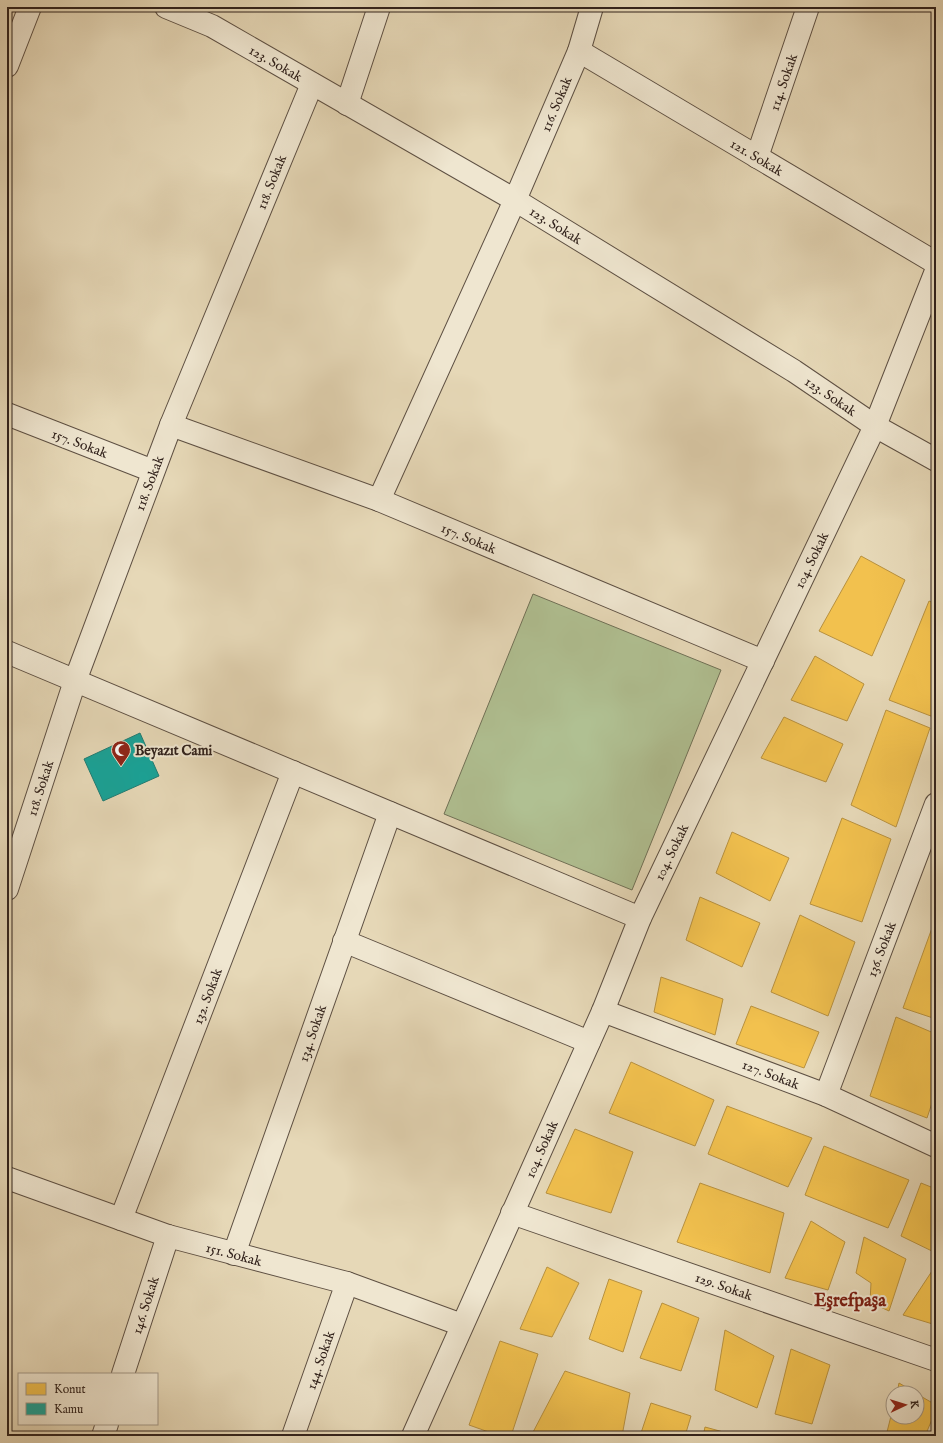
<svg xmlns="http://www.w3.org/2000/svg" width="943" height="1443" viewBox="0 0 943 1443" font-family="'IM FELL English',serif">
<rect width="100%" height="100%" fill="#e6d8b7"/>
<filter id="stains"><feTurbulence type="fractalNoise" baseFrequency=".005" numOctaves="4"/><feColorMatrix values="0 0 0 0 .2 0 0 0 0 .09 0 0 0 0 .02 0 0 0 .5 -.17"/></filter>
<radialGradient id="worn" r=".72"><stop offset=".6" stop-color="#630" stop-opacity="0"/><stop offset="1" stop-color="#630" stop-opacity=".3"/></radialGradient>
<polygon fill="#b0c092" stroke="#707157" points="533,594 721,670 632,890 444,814"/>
<g fill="#f2c14e" stroke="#b8913f">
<polygon points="861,556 905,580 872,656 819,631"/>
<polygon points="929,601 936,604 936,718 889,700"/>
<polygon points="815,656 864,684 847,721 791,700"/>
<polygon points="886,710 930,728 896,827 851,805"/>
<polygon points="784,717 843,744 826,782 761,758"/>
<polygon points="842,818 891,839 862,922 810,904"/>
<polygon points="732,832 789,858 770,901 716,873"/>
<polygon points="700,897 760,923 742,967 686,940"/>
<polygon points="800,915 855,942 828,1016 771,992"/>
<polygon points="932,928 936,929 936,1019 903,1008"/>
<polygon points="661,977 723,999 715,1035 654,1012"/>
<polygon points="751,1006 819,1032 804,1068 736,1044"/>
<polygon points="896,1017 936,1034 936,1091 927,1118 870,1096"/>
<polygon points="631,1062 714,1100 695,1146 609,1113"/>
<polygon points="727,1106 812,1138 788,1187 708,1154"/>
<polygon points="575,1129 633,1152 611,1213 546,1193"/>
<polygon points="824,1146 909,1180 888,1228 805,1195"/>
<polygon points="700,1183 784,1213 770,1273 677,1242"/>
<polygon points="921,1183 936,1189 936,1253 901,1236"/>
<polygon points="811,1221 845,1242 828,1290 785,1278"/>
<polygon points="864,1237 906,1259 889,1311 870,1302 871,1283 856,1273"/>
<polygon points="547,1267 579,1283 552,1337 520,1329"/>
<polygon points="934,1268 936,1268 936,1325 903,1315"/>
<polygon points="609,1279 642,1291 623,1352 589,1339"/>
<polygon points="662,1303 699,1318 681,1371 640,1358"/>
<polygon points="725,1330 774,1356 757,1408 715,1390"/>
<polygon points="500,1341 538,1354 511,1436 500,1436 469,1425"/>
<polygon points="791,1349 830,1365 812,1424 775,1414"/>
<polygon points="565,1371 630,1393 622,1436 531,1436"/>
<polygon points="899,1383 916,1393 897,1393"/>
<polygon points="917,1394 936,1405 936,1410 925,1436 886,1436 893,1408 893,1417 917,1417"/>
<polygon points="651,1403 691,1416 685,1436 640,1436"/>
<polygon points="705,1427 738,1436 703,1436"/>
</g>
<polygon fill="#17a398" stroke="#1f7c73" points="140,733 159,776 103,801 84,759"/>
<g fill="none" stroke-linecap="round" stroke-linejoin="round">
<defs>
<g id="minor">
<polyline points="166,7 212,26 515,200 794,371 875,426 936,460"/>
<polyline points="579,51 936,263"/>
<polyline points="7,66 30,7"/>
<polyline points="347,104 379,7"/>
<polyline points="757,157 808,7"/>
<polyline points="7,414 153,471"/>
<polyline points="171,425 379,500 763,661"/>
<polyline points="379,500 515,200 579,51 592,7"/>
<polyline points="7,652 640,918"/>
<polyline points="7,889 75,681 171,425 312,84"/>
<polyline points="344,941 589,1042"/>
<polyline points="603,1011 826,1095 936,1146"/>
<polyline points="826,1095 936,804"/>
<polyline points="7,1178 168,1236 347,1283 462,1325"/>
<polyline points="512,1213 936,1360"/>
<polyline points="121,1219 293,772"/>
<polyline points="234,1254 390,813"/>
<polyline points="123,1374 168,1236"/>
<polyline points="103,1436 107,1424"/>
<polyline points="293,1436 347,1283"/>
<polyline points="413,1436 603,1011 640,918 875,426 936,271"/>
</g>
</defs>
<use href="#minor" stroke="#5e5043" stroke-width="24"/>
<use href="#minor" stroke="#efe6d0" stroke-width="22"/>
</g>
<defs>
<symbol id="mosque-pin" viewBox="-11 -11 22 30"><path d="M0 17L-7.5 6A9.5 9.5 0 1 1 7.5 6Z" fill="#8f2418" stroke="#efe6d0"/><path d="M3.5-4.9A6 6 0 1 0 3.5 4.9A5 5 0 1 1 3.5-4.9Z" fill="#fff"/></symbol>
</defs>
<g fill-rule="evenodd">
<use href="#mosque-pin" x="110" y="739" width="22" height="30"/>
</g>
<g text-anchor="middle" stroke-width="4" stroke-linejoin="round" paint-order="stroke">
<g font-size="14" fill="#31221c" stroke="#efe6d0">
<text transform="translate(276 63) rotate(30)" y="5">123. Sokak</text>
<text transform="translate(783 82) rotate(-71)" y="5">114. Sokak</text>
<text transform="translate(556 104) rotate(-67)" y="5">116. Sokak</text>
<text transform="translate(757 157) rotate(31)" y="5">121. Sokak</text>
<text transform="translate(271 182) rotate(-68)" y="5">118. Sokak</text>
<text transform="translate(556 225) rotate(32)" y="5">123. Sokak</text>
<text transform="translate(831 396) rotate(34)" y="5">123. Sokak</text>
<text transform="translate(80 443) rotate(21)" y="5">157. Sokak</text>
<text transform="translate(149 483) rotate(-69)" y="5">118. Sokak</text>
<text transform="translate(469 538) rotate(23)" y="5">157. Sokak</text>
<text transform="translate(811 560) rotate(-64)" y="5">104. Sokak</text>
<text transform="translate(40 788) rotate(-72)" y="5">118. Sokak</text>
<text transform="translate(671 852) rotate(-64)" y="5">104. Sokak</text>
<text transform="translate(881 949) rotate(-69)" y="5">136. Sokak</text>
<text transform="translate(207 996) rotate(-69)" y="5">132. Sokak</text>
<text transform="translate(312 1033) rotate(-71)" y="5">134. Sokak</text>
<text transform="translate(771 1074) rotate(21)" y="5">127. Sokak</text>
<text transform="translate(541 1149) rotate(-66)" y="5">104. Sokak</text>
<text transform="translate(234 1254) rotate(15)" y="5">151. Sokak</text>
<text transform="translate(724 1286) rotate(19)" y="5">129. Sokak</text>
<text transform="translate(145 1305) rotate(-72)" y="5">146. Sokak</text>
<text transform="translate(320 1360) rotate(-71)" y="5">144. Sokak</text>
</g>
<g font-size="14" font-weight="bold" fill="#31221c" stroke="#efe6d0" text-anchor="start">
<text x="135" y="755">Beyazıt Cami</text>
</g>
<g font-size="18" font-weight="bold" fill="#7a1f14" stroke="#efe6d0">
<text x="850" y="1306">Eşrefpaşa</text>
</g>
</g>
<rect width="943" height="1443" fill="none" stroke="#e6d8b7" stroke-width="24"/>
<rect x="8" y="8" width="927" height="1427" fill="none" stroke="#31221c" stroke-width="2"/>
<rect x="12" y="12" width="919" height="1419" fill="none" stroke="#31221c"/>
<rect x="18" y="1373" width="140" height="52" fill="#efe6d0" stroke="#a39888"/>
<rect x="26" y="1383" width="20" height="12" fill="#f2c14e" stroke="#a39888"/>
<text x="54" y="1393" font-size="12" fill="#31221c">Konut</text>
<rect x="26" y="1403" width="20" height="12" fill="#17a398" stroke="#a39888"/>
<text x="54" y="1413" font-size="12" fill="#31221c">Kamu</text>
<g transform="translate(905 1405) rotate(86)"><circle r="19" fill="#efe6d0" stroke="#a39888"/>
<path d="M0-3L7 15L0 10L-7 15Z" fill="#8f2418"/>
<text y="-6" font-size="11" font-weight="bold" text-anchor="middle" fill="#31221c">K</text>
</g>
<rect width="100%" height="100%" filter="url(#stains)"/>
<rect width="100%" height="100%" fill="url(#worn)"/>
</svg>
